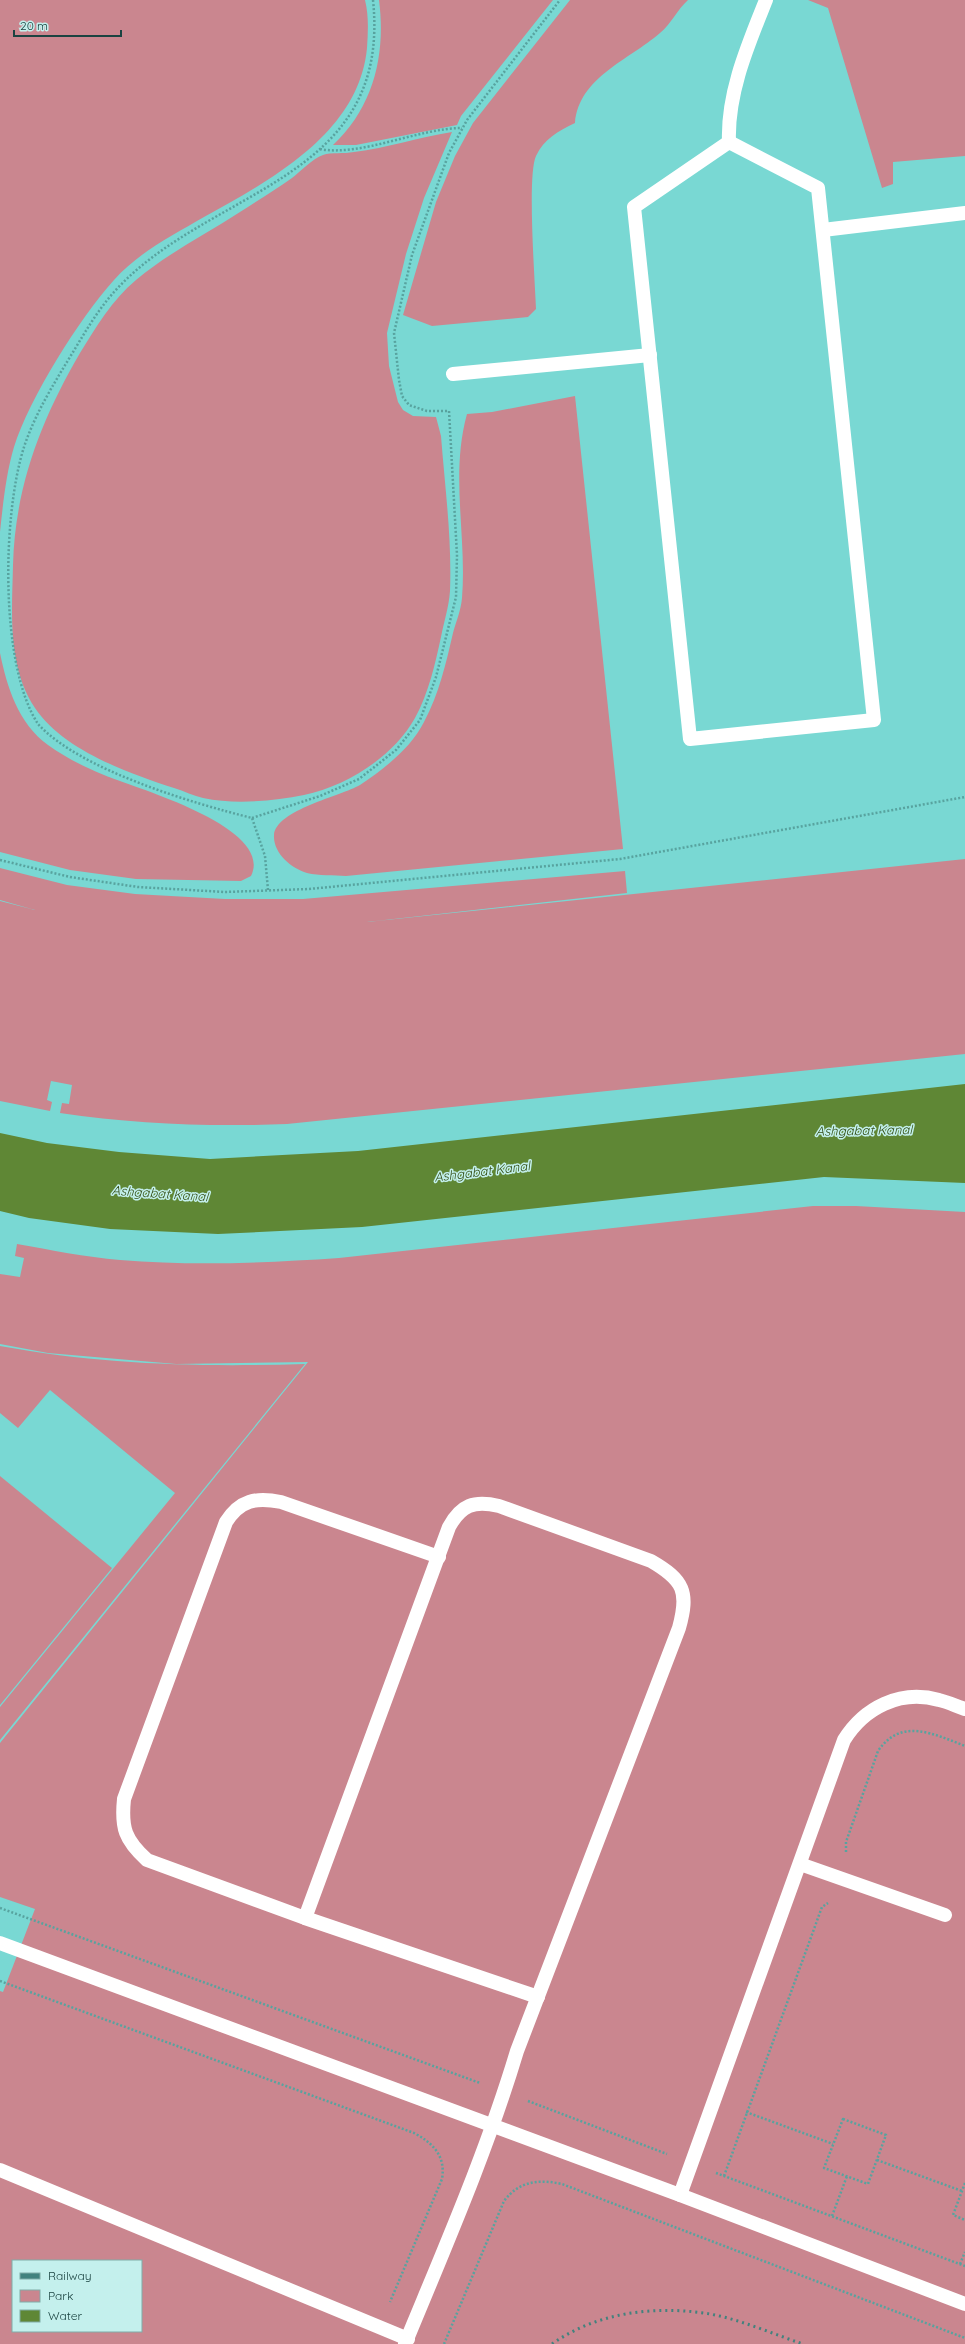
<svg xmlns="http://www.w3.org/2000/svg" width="965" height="2344" viewBox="0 0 965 2344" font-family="Quicksand,sans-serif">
<rect width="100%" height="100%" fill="#79d8d3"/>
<g fill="#ca868f" fill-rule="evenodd">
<path d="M0,0h365c4,16 3,32 2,48 -8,85 -96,132 -163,169 -31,18 -65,35 -90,63 -35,39 -84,117 -100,167 -8,27 -11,57 -14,85z"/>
<path d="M379,0h174l-92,116 -4,9 -101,20h-23c41,-38 53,-91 46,-145z"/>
<path d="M570,0h118c-11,10 -17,24 -28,33 -31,27 -81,44 -85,90 -17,8 -31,16 -39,33 -9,19 -1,125 0,153l-8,8 -96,9 -29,-11 33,-113 19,-46 18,-33z"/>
<polygon points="808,0 965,0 965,156 893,162 893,184 882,188 828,8"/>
<path d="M452,132l-28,66 -18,56 -19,79 2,33 9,36 5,8 10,6 23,1 5,19c4,52 11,103 9,155 -1,15 -6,31 -9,46 -6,27 -12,55 -26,81 -22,39 -68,68 -111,77 -32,6 -68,10 -101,3 -9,-2 -19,-7 -29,-10 -46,-15 -111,-38 -139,-80 -28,-42 -23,-94 -22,-143 2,-78 28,-145 67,-212 16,-26 32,-53 56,-73 32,-27 69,-45 104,-68 17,-11 35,-22 52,-34 9,-7 20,-19 31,-23 8,-3 21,-1 31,-3 33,-4 65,-15 98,-20z"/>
<path d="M575,396l48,453 -277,27c-12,-1 -27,0 -39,-3 -16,-5 -34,-20 -33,-38 2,-25 67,-39 86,-50 24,-16 51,-37 64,-63 15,-28 22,-59 29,-89 3,-11 8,-23 9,-35 5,-61 -12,-123 5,-184l25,-2z"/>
<path d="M0,653c7,34 18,70 48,92 17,12 36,22 56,30 31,13 171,52 147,101l-10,5 -105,-2 -66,-9 -70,-18z"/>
<path d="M965,859v195l-678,70c-76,3 -152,0 -227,-11l2,-10 7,1 3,-19 -21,-4 -4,19 5,2 -2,9 -50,-10v-200l35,9 -35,-10v-32l67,17 68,9 90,5h78l322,-28 2,22 -260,29z"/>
<path d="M813,1206h43l109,6v1132h-965v-353l3,1 32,-83 -35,-12v-154l308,-381 -132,2 -128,-11 -48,-9v-70l20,3 4,-19 -9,-2 2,-12c34,6 68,13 103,16 73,6 145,3 219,-2zM13,2261h128v70h-128z"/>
<path d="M0,1346c105,19 199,21 305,18l-305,376v-33l175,-214 -125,-103 -32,38 -18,-15z"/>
<polygon points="0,1476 112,1568 0,1705"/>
</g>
<polygon fill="#5f8735" points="965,1084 965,1183 824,1177 362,1227 218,1234 110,1229 29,1218 0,1211 0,1133 47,1143 119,1152 210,1159 358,1151"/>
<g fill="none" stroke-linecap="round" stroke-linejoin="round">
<g stroke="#58a39f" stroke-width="2.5" stroke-dasharray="2 2" stroke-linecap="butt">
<path d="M320,149c41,8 99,-21 142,-21"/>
<polyline points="252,818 320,796 359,779 396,750 420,720 436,677 456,597 457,555 449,411 427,411 409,405 402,396 399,380 394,333 412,255 449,153 467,120 560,0"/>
<polyline points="0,860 70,877 138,887 225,892 309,889 620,859 965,797"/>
<path d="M268,890l-3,-34 -13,-38c-60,-15 -172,-48 -214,-94 -38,-58 -36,-208 -14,-277 11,-33 29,-62 46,-90 14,-23 27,-46 44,-65 94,-105 278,-109 259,-292"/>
<path d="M846,1852v-10l32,-91c23,-34 56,-17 87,-5"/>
<polyline points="0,1908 480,2083"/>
<path d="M0,1981l414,152c19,10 32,23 28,46l-52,123"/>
<polyline points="528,2101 667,2154"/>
<polyline points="746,2112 833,2144"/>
<polygon points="843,2119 886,2135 868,2184 824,2168"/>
<polyline points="877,2160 962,2191"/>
<polyline points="716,2173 965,2266"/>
<polyline points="724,2176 822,1907 828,1903"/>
<polyline points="965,2183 953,2215 965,2220"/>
<polyline points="832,2216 847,2176"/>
<polyline points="960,2264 965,2252"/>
<path d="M444,2344l60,-143c15,-20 35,-22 58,-17l403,154"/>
</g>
<g stroke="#fff" stroke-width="14">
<polygon points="729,142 818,188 874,720 690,739 634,207"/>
<path d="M729,142c-2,-49 19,-97 37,-142"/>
<polyline points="823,230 965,213"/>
<polyline points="453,374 650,355"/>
<path d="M439,1557l-158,-55c-25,-5 -41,-2 -55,20l-102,277c-3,29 1,41 23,61l158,58 233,79"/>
<polyline points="800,1864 945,1915"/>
<path d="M305,1918l144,-391c12,-22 25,-27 50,-21l152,55c33,19 38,31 28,67l-162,423c-30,100 -72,196 -112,293"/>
<polyline points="0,1943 680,2195 965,2304"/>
<polyline points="0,2170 408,2339"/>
<path d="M680,2195l164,-455c20,-32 56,-51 95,-40 9,2 17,6 26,9"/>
</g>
<path stroke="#42827e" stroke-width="3" stroke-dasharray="2 4" stroke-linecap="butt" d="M552,2344c45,-32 104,-39 158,-30 32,6 63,20 93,30"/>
</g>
<g text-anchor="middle" stroke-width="3" stroke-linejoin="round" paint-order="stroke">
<g font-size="13" font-style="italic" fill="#334e15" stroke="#c4f0ed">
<text transform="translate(864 1130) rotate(-1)" y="5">Ashgabat Kanal</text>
<text transform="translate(482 1171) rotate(-7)" y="5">Ashgabat Kanal</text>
<text transform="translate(160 1193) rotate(4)" y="5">Ashgabat Kanal</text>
</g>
</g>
<rect x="12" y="2260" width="130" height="72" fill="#c4f0ed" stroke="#80aba8"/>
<rect x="20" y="2273" width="20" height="6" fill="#42827e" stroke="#80aba8"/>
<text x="48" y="2280" font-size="12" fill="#1b4341">Railway</text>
<rect x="20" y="2290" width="20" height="12" fill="#ca868f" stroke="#80aba8"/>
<text x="48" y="2300" font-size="12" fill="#1b4341">Park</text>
<rect x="20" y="2310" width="20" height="12" fill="#5f8735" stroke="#80aba8"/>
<text x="48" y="2320" font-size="12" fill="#1b4341">Water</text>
<path d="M14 30v6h107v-6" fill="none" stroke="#1b4341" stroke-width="2"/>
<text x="20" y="30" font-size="12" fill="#1b4341" stroke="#c4f0ed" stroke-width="3" paint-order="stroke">20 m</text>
</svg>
